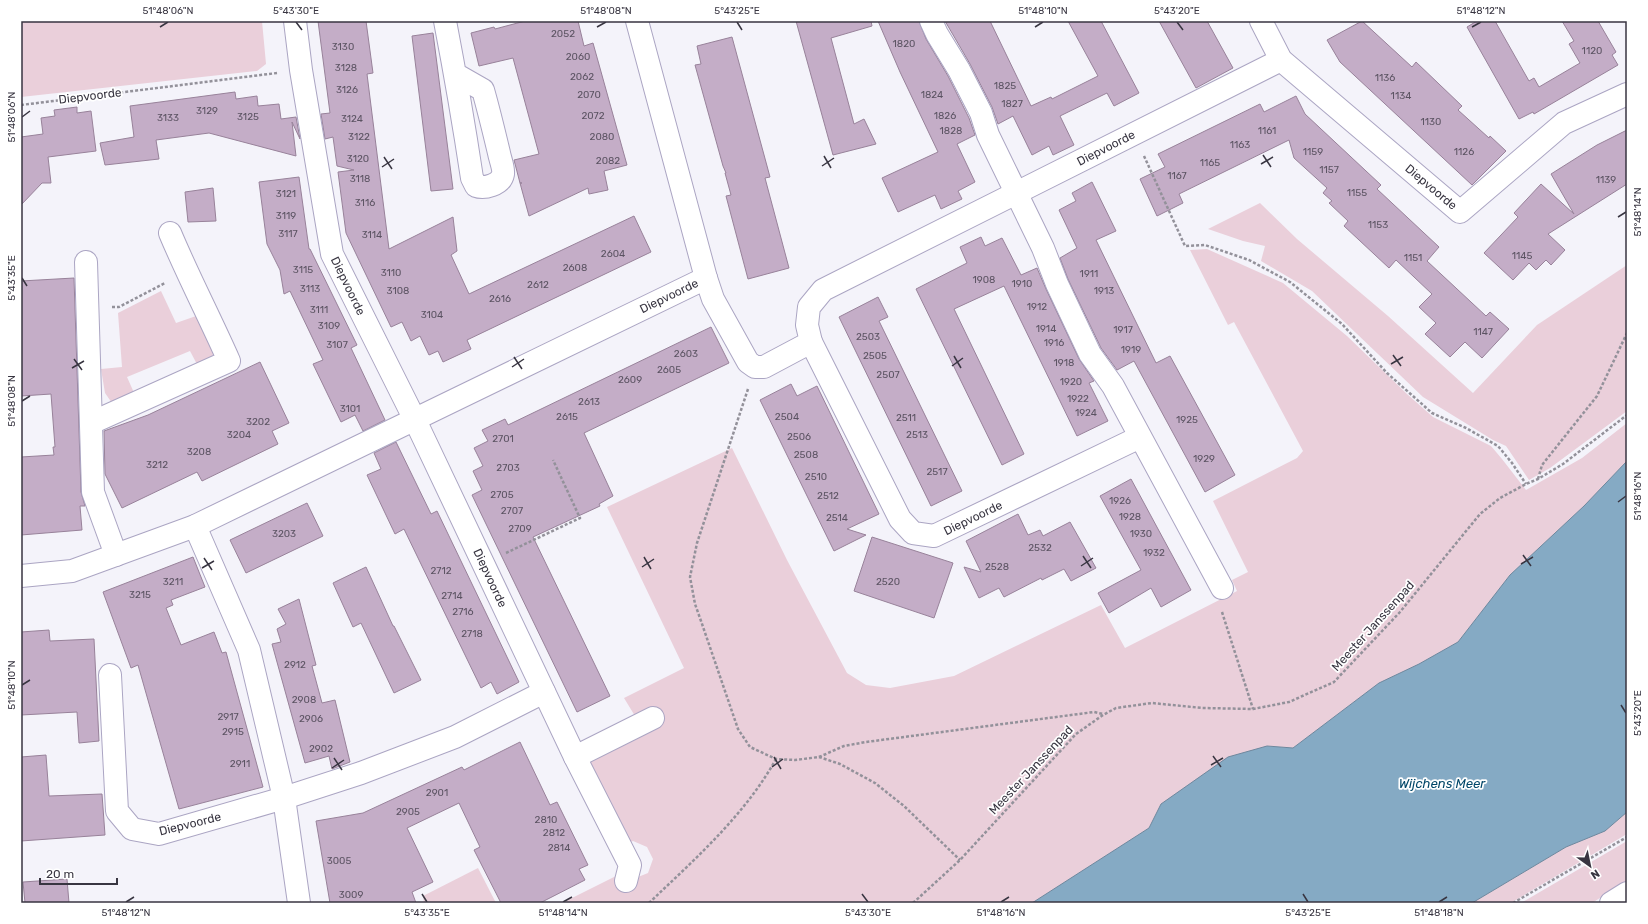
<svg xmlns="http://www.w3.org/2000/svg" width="1648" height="924" viewBox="0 0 1648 924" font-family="Rubik,sans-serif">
<rect width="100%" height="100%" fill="#f4f3fa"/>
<g fill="#eacfda">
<polygon points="21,21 262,21 266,64 257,71 21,97"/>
<polygon points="1260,203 1297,239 1388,316 1473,393 1537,325 1627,265 1627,411 1550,468 1529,480 1506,446 1493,440 1423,397 1312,291 1261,261 1265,246 1243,241 1208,229"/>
<polygon points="1207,249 1283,283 1347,336 1407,394 1433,417 1491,446 1502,459 1526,490 1582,458 1627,423 1627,461 1584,506 1510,575 1458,642 1419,664 1379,683 1293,748 1267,746 1161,804 1149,828 1032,903 562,903 618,875 623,883 648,873 653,859 647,847 633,841 628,843 588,761 635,716 624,698 684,668 607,507 732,448 787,560 847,673 866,685 890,688 954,676 1101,605 1125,648 1237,591 1232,580 1248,572 1213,501 1297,458 1303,451 1234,322 1228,325 1190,250"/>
<polygon points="161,291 176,323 199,315 215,351 208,363 199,368 190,351 127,377 135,395 112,403 105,393 101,369 122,367 118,313"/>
<polygon points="1627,812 1627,834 1514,901 1510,903 1472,903 1566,847 1605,831"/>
<polygon points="1627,841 1627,881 1592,903 1521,903"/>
<polygon points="478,868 496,903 424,903 423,896"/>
</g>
<polygon fill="#85aac4" stroke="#6e879d" points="1627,461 1627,812 1605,831 1566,847 1472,903 1032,903 1149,828 1161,804 1228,757 1267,746 1293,748 1379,683 1419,664 1458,642 1510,575 1584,506"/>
<g fill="#c4adc7" stroke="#98829a">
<polygon points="318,21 366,21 373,73 367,74 389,249 453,217 457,251 451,255 469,294 634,216 651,252 467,340 471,349 443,362 438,351 429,355 420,336 411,341 402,322 391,327 346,233 338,172 354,170 337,166 333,137 325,139 321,114 330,113"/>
<polygon points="525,21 578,21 584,46 593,43 627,165 604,171 608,190 589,194 588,188 529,216 520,183 522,183 520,183 514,160 539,154 513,58 479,66 471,33 494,27 495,29"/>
<polygon points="796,21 871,21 872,26 831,38 854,124 864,119 876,144 833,155"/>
<polygon points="878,21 919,21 926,39 948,76 969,118 975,135 957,144 975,182 958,191 962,199 941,209 935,195 898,212 882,178 938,152 900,72"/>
<polygon points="945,21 990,21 1031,106 1051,97 1052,99 1098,76 1068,21 1101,21 1139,93 1114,106 1107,93 1060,116 1074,145 1053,155 1049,146 1032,155 1013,116 998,124 992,107 970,64"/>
<polygon points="1159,21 1207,21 1233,68 1196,88"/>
<polygon points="1362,21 1412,67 1416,62 1462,106 1458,110 1489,138 1490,136 1506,151 1472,185 1340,62 1327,40"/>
<polygon points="1477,21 1495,21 1529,81 1534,78 1539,87 1580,63 1569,44 1574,41 1562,21 1598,21 1616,52 1612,55 1618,65 1534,114 1533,112 1519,119 1467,27"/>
<polygon points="433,33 453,189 431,191 412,36"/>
<polygon points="732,37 770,177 765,178 789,268 748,279 726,196 731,195 725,173 726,173 723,166 695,65 701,64 697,46"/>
<polygon points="235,92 236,99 257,96 258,106 279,104 281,119 296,117 300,139 292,122 296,156 209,133 156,140 159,159 105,165 100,143 134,137 130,106"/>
<polygon points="1296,96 1305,114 1381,185 1377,189 1439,247 1427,261 1486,316 1490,312 1509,329 1482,358 1465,342 1450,357 1425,334 1436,323 1419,307 1432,294 1396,260 1389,268 1344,226 1348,221 1329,203 1332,201 1323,193 1327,188 1294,158 1289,140 1179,194 1183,203 1157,216 1140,179 1165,167 1158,154 1260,104 1264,112"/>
<polygon points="77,107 77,113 91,111 96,151 48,157 51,183 42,183 21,205 21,137 43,134 41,118 55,116 54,110"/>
<polygon points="1627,130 1627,184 1548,234 1565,250 1551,265 1546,260 1536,270 1529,263 1513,280 1484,253 1518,217 1514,213 1541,184 1574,214 1551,174 1597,145"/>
<polygon points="299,177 309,249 310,249 357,345 351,348 385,420 363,431 355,415 341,422 313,364 323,360 290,291 284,294 280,270 267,244 259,182"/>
<polygon points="1092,182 1116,231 1096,240 1114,277 1156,363 1170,356 1235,475 1205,492 1134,361 1117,370 1101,348 1068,279 1060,258 1077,248 1059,210 1076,201 1072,193"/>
<polygon points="213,188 216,221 188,222 185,192"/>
<polygon points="981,237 985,246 1002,238 1021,275 1037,268 1046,289 1079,359 1094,381 1089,383 1108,421 1077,436 1004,286 954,309 1024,454 1002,465 916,289 967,263 960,247"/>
<polygon points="74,278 81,492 85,506 80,506 82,530 21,535 21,457 54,455 53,447 55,447 51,394 21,396 21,281"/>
<polygon points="878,297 888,317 879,321 962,491 931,506 839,317"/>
<polygon points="711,327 729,363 584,433 613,496 599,504 600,506 533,537 610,696 577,712 472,495 482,490 473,471 483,466 474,448 488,441 482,430 505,419 508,425"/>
<polygon points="260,362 289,423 272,431 278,444 202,481 197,472 122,508 105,474 104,431 148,415"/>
<polygon points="791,384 797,396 817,386 879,514 847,529 866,535 834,551 760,400"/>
<polygon points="396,442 431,514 437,511 519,682 497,694 491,682 481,688 404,529 395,534 367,475 381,469 374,453"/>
<polygon points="1131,479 1191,590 1161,607 1151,588 1109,613 1098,593 1141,570 1100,496"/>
<polygon points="307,503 323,536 246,573 230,540"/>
<polygon points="1018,514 1028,535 1040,530 1043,536 1070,522 1096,568 1071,581 1064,569 1042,580 1041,578 1004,597 999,588 979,598 964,567 981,572 966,541"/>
<polygon points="872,537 953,563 934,618 854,591"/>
<polygon points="193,557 205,587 171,600 173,605 166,608 181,645 214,632 222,653 226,652 263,787 179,809 138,665 131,668 103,592"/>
<polygon points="366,567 393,626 394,626 421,680 394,693 361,623 353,627 333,583"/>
<polygon points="299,599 316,665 312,666 322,703 335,700 350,762 332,769 329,756 305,763 272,644 281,642 277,629 286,624 278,609"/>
<polygon points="49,630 50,641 94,639 99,741 79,743 77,712 21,715 21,632"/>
<polygon points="520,742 550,805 557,802 588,865 579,869 585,880 540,903 501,903 474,850 480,847 459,803 407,828 433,882 412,892 416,903 330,903 316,821 363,813 462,767 464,770"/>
<polygon points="46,755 49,796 102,794 105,835 21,841 21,757"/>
<polygon points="67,879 69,903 25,903 23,882"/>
</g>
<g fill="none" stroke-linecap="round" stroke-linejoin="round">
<defs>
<g id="minor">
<polyline points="295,21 301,70 332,254 415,420 575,757 630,865 626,881"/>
<path d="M445,21c10,52 19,104 27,157l4,8c8,3 25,-1 27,-12 1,-6 -3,-15 -4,-21 -5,-21 -10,-42 -16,-63l-28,-16"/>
<polyline points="637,21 706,278 713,299 748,362 755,367 764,367 811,342 807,325 809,307 823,290 1281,60"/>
<polyline points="931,21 937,34 959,70 981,113 988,135 1043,248 1057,284 1090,354 1113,386 1222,588"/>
<polyline points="1261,21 1281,60 1460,212 1564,123 1627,94"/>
<polyline points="86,262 93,492 116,555"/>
<polyline points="811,342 900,519 913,533 934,536 1140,437"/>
<path d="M91,423l138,-62c-19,-43 -41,-85 -59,-128"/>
<polyline points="195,526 249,650 284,798 299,903"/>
<polyline points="21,576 72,571 195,526 706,278"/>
<polyline points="110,675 117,811 132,829 159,834 284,798 361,773 455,737 544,692"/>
<polyline points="575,757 653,718"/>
<polyline points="1611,903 1627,893"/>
</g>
</defs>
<use href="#minor" stroke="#aba5c3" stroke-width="24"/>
<g stroke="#93919a" stroke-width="2.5" stroke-dasharray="3 2" stroke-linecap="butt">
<polyline points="21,105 277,73"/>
<polyline points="1144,156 1185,246 1205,245 1249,260 1290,282 1342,324 1387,373 1432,413 1466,428 1498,446 1512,463 1526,484"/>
<polyline points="112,307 119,307 165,283"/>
<polyline points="748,389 697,543 690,577 695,604 701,621 738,729 750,747 776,759 795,760 819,757 840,764 875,783 904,806 960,860"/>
<polyline points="1538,479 1542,465 1597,396 1627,333"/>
<polyline points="506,553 580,518 553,460"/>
<polyline points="1222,612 1253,709"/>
<polyline points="819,757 844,746 866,742 1094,712 1103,714"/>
<path d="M649,903c46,-44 96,-88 127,-144"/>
<polyline points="913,903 960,860 1076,734 1103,715 1116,708 1152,703 1202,708 1253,709 1289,702 1334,682 1400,612 1480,514 1500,498 1526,484 1538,479 1563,464 1627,415"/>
<polyline points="1513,903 1627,837"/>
</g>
<use href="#minor" stroke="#fff" stroke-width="22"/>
</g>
<path fill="none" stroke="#383541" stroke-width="1.5" d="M296,22l6,8M737,22l5,8M1177,22l6,8M160,27l8,-5M597,27l9,-5M1035,27l8,-5M1472,27l9,-5M22,117l8,-6M1263,155l8,12M824,156l7,12M384,157l8,12M1261,164l12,-7M822,166l12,-8M382,167l12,-8M1618,217l8,-5M22,278l5,8M1393,355l8,11M954,356l7,12M514,357l8,12M74,359l8,11M1391,364l12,-7M952,366l11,-8M512,367l12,-8M72,368l12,-7M22,401l8,-5M1618,502l8,-6M1523,555l8,11M1083,556l8,12M644,557l7,12M204,558l8,12M1521,564l12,-7M1081,566l12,-8M642,567l12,-8M202,568l12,-7M22,685l8,-5M1621,705l5,8M1213,756l8,11M774,757l7,12M334,758l8,12M1211,765l12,-7M772,767l11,-8M332,768l12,-8M422,894l5,8M862,894l6,8M1303,894l5,8M126,902l8,-5M563,902l9,-5M1001,902l8,-5M1439,902l8,-5"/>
<g text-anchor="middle" stroke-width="3.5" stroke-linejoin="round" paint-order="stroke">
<g font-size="10" fill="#5b5362">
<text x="563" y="37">2052</text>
<text x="904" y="47">1820</text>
<text x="343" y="50">3130</text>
<text x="1592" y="54">1120</text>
<text x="578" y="60">2060</text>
<text x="346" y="71">3128</text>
<text x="582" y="80">2062</text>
<text x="1385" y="81">1136</text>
<text x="1005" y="89">1825</text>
<text x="347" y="93">3126</text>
<text x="589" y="98">2070</text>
<text x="932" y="98">1824</text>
<text x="1401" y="99">1134</text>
<text x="1012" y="107">1827</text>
<text x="207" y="114">3129</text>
<text x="593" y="119">2072</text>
<text x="945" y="119">1826</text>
<text x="248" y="120">3125</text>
<text x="168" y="121">3133</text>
<text x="352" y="122">3124</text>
<text x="1431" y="125">1130</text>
<text x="951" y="134">1828</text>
<text x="1267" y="134">1161</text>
<text x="359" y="140">3122</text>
<text x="602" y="140">2080</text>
<text x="1240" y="148">1163</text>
<text x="1313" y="155">1159</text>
<text x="1464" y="155">1126</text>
<text x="358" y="162">3120</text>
<text x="608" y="164">2082</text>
<text x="1210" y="166">1165</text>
<text x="1329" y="173">1157</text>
<text x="1177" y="179">1167</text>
<text x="360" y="182">3118</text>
<text x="1606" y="183">1139</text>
<text x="1357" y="196">1155</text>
<text x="286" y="197">3121</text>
<text x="365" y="206">3116</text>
<text x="286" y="219">3119</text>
<text x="1378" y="228">1153</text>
<text x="288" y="237">3117</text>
<text x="372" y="238">3114</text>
<text x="613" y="257">2604</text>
<text x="1522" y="259">1145</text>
<text x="1413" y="261">1151</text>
<text x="575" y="271">2608</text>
<text x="303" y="273">3115</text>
<text x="391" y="276">3110</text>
<text x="1089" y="277">1911</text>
<text x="984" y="283">1908</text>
<text x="1022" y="287">1910</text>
<text x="538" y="288">2612</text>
<text x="310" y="292">3113</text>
<text x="398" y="294">3108</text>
<text x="1104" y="294">1913</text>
<text x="500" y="302">2616</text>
<text x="1037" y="310">1912</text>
<text x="319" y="313">3111</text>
<text x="432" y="318">3104</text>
<text x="329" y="329">3109</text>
<text x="1046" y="332">1914</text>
<text x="1123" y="333">1917</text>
<text x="1483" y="335">1147</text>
<text x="868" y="340">2503</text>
<text x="1054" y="346">1916</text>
<text x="337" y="348">3107</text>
<text x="1131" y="353">1919</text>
<text x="686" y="357">2603</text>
<text x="875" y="359">2505</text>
<text x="1064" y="366">1918</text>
<text x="669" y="373">2605</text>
<text x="888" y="378">2507</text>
<text x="630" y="383">2609</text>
<text x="1071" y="385">1920</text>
<text x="1078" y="402">1922</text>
<text x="589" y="405">2613</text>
<text x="350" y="412">3101</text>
<text x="1086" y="416">1924</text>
<text x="567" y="420">2615</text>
<text x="787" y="420">2504</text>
<text x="906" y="421">2511</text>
<text x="1187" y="423">1925</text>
<text x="258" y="425">3202</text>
<text x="239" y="438">3204</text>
<text x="917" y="438">2513</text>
<text x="799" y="440">2506</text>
<text x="503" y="442">2701</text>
<text x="199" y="455">3208</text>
<text x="806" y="458">2508</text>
<text x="1204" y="462">1929</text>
<text x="157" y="468">3212</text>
<text x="508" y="471">2703</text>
<text x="937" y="475">2517</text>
<text x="816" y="480">2510</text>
<text x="502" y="498">2705</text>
<text x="828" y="499">2512</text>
<text x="1120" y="504">1926</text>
<text x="512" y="514">2707</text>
<text x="1130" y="520">1928</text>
<text x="837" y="521">2514</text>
<text x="520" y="532">2709</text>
<text x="284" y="537">3203</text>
<text x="1141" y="537">1930</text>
<text x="1040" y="551">2532</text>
<text x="1154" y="556">1932</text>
<text x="997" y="570">2528</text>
<text x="441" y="574">2712</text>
<text x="173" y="585">3211</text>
<text x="888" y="585">2520</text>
<text x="140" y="598">3215</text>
<text x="452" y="599">2714</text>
<text x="463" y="615">2716</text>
<text x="472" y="637">2718</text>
<text x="295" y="668">2912</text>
<text x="304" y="703">2908</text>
<text x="228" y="720">2917</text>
<text x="311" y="722">2906</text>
<text x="233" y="735">2915</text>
<text x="321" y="752">2902</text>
<text x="240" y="767">2911</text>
<text x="437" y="796">2901</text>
<text x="408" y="815">2905</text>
<text x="546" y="823">2810</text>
<text x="554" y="836">2812</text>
<text x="559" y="851">2814</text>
<text x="339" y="864">3005</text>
<text x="351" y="898">3009</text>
</g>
<g font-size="12" fill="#383541" stroke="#fff">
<text transform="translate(90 96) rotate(-7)" y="4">Diepvoorde</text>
<text transform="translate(1106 148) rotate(-27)" y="4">Diepvoorde</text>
<text transform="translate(1431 187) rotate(40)" y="4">Diepvoorde</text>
<text transform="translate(348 286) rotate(64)" y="4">Diepvoorde</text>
<text transform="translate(669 296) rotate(-26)" y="4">Diepvoorde</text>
<text transform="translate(973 518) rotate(-26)" y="4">Diepvoorde</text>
<text transform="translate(490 578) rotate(65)" y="4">Diepvoorde</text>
<text transform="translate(1373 626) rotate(-48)" y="4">Meester Janssenpad</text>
<text transform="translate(1031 770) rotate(-47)" y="4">Meester Janssenpad</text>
<text transform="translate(190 824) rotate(-14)" y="4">Diepvoorde</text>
</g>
<g font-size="13" font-style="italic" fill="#004668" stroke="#fff">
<text x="1442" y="788">Wijchens Meer</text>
</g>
</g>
<rect width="1648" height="924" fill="none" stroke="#ffffff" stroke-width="44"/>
<g transform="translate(1590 866) rotate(147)" stroke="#ffffff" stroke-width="3" paint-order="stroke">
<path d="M0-3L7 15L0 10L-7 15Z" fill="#383541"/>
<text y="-6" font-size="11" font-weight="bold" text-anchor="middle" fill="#383541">N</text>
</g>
<path d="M40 878v6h77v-6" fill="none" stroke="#383541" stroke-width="2"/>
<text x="46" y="878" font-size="12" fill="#383541" stroke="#ffffff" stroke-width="3" paint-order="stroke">20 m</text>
<rect x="22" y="22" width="1604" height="880" fill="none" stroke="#383541" stroke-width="1.5"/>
<g font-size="10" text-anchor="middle" fill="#383541">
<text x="168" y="14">51°48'06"N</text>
<text x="296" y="14">5°43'30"E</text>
<text x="606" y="14">51°48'08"N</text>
<text x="737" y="14">5°43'25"E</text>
<text x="1043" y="14">51°48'10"N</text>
<text x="1177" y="14">5°43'20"E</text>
<text x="1481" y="14">51°48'12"N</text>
<text transform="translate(11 117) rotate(-90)" y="4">51°48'06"N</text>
<text transform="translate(1637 212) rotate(-90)" y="4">51°48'14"N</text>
<text transform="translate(11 278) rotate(-90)" y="4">5°43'35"E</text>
<text transform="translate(11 401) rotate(-90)" y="4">51°48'08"N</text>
<text transform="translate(1637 496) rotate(-90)" y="4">51°48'16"N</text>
<text transform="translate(11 685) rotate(-90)" y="4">51°48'10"N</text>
<text transform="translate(1637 713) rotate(-90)" y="4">5°43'20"E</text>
<text x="126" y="916">51°48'12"N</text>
<text x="427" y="916">5°43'35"E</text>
<text x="563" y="916">51°48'14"N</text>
<text x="868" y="916">5°43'30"E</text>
<text x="1001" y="916">51°48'16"N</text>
<text x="1308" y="916">5°43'25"E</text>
<text x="1439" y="916">51°48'18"N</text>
</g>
</svg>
